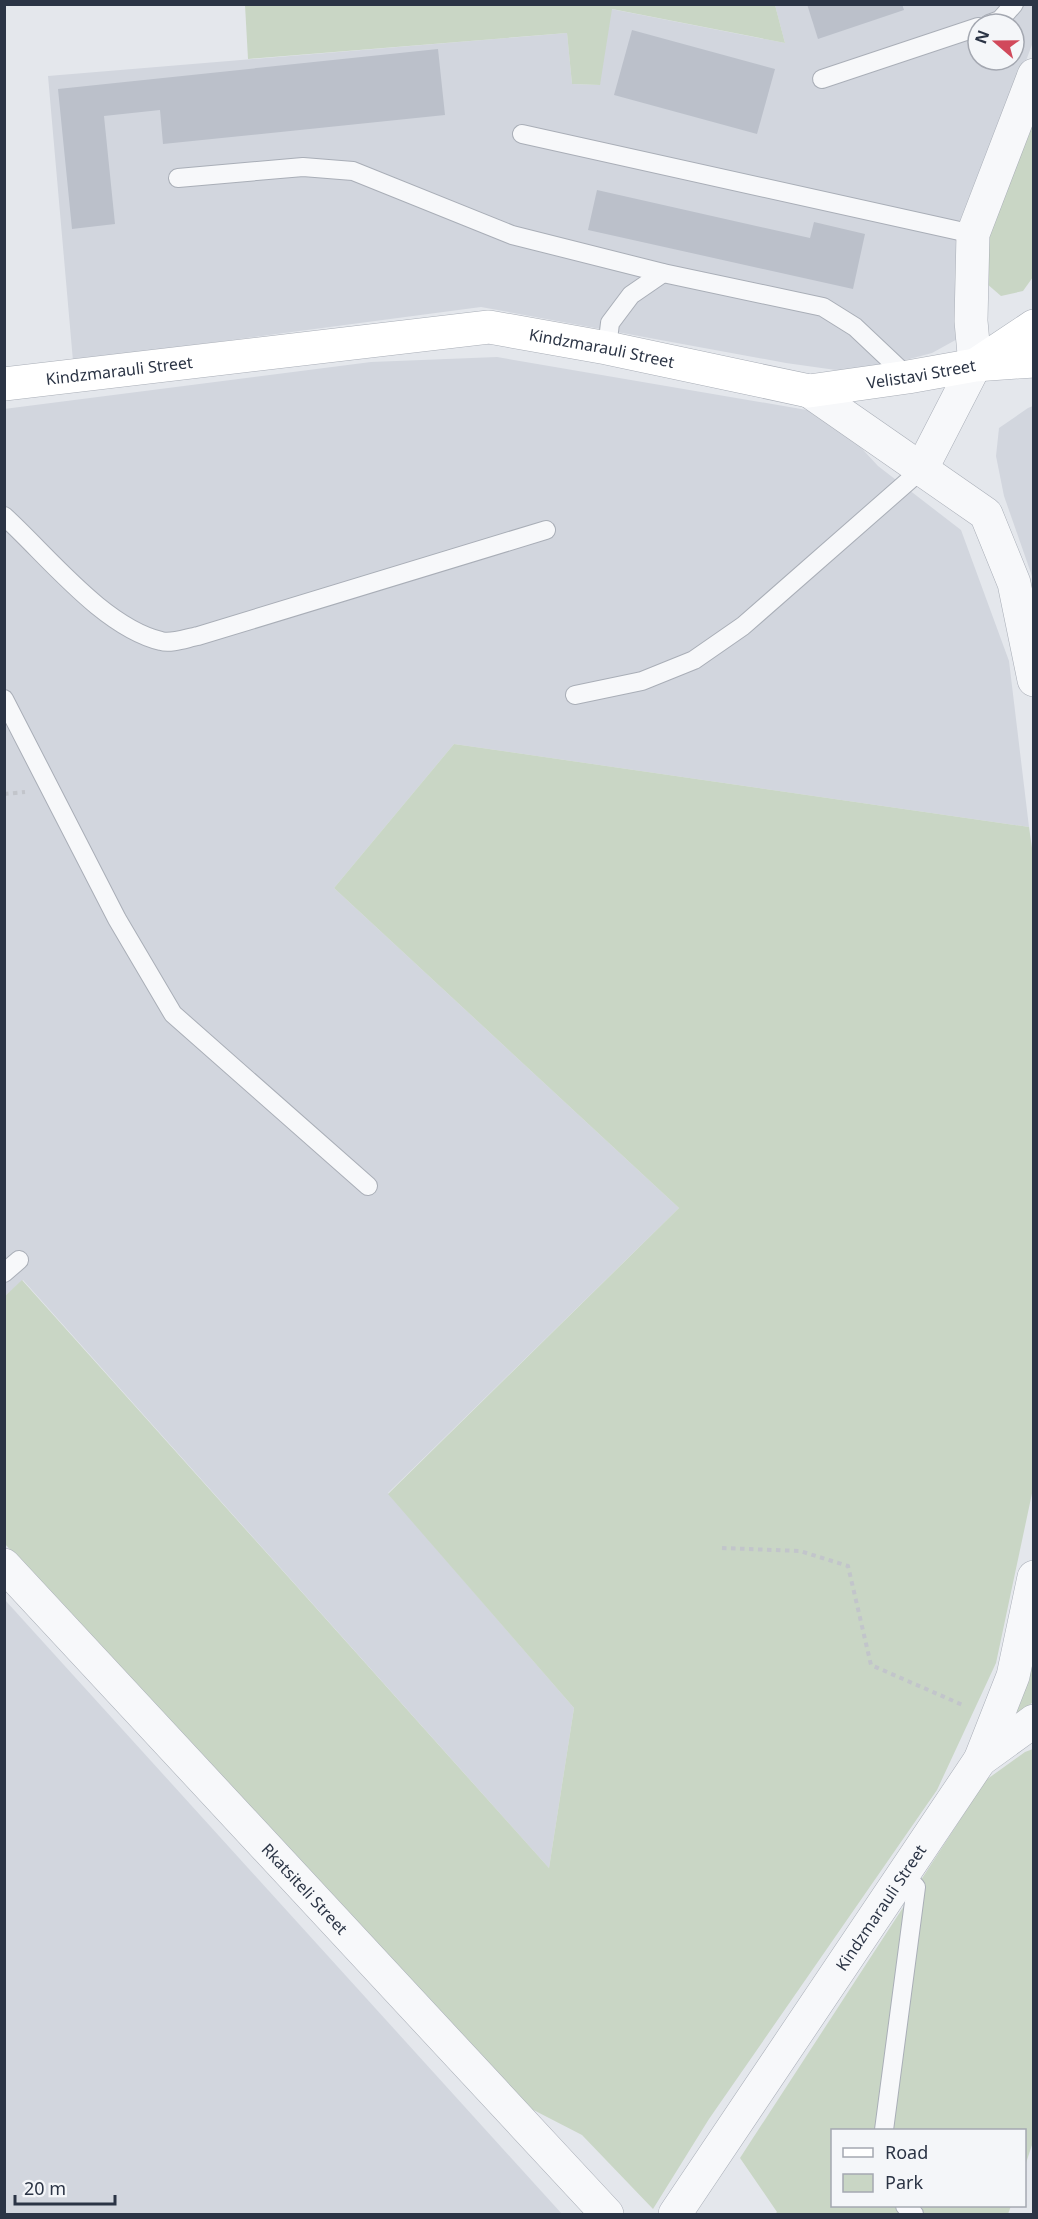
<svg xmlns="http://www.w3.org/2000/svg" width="1038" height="2219" viewBox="0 0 1038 2219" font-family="'Noto Sans',sans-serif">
<rect width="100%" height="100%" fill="#e4e7ec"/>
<g fill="#d2d6de" fill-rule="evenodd">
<path d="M775,5h258v37l-61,163 -11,132 -29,16 -75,20 -71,-10 -305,-56 -408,54 -25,-285 519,-43 5,51 27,1 12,-76 174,34zM978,24h36v36h-36z"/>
<polygon points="497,357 830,414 878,466 961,530 1009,661 1029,827 454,744 334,888 679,1208 388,1493 574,1708 549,1868 23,1280 5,1296 4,409 371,362"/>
<polygon points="1033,406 1034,406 1033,579 1004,496 996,456 999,428 1028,408"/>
<polygon points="5,1600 562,2214 5,2214"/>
</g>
<g fill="#c9d6c5">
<polygon points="245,5 775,5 785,43 612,9 600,85 572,84 567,33 248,59"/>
<polygon points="1033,112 1033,277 1023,291 1001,296 986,283 984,233"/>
<polygon points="454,744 1029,827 1034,862 1034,1484 996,1663 937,1790 709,2119 653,2209 582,2135 516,2101 5,1544 5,1296 22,1280 549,1868 574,1708 388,1494 679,1208 334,888"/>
<polygon points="1033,1639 1033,1702 1010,1721"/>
<polygon points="1033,1749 1034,2139 1025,2166 1024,2130 832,2130 832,2206 1011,2206 1008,2214 775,2214 777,2212 740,2158 986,1780 1025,1752"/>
</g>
<g fill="#bbc0ca">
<polygon points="807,4 902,4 904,10 818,39"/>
<polygon points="632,30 775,69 757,134 614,95"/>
<polygon points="438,49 445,115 163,144 160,110 104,116 115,224 72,229 58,89"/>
<polygon points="597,190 810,238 814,222 865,234 853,289 588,230"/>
</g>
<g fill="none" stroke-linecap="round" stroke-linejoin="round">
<defs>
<g id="lane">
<polyline points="989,24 1000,20 1014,4"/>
<polyline points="822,79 978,27"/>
<polyline points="522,134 973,234"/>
<polyline points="178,178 303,167 353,171 512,235 663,273 823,307 855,327 908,377"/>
<polyline points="607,348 610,323 631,295 663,273"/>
<path d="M4,516c44,40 99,111 157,125 10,3 26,-3 37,-5l348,-106"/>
<polyline points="575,695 642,681 694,660 743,626 921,470"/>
<polyline points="4,699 117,919 173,1014 368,1186"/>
<polyline points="4,1273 19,1260"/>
<polyline points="884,2130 916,1887 903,1873"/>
<polyline points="905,2206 914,2214"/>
</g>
<g id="street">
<polyline points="809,391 986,514 1014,583 1034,680"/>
<polyline points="921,470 975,365 971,321 973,234 1034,75"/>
<path id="s1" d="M4,1565l603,649"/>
<polyline points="980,1760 1034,1721"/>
<path id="s2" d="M675,2214l305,-454 33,-84 21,-99"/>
</g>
<g id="secondary">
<polyline points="977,364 1034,326"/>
<path id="s3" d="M4,384l485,-57 118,21 202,43 99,-14 67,-12 59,-4"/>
</g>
</defs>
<use href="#lane" stroke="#a9aeb7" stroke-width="20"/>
<use href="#street" stroke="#a9aeb7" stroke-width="34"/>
<use href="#secondary" stroke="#a9aeb7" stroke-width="34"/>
<g stroke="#c2c5cb" stroke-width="4" stroke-dasharray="4.5 4.5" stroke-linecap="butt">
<polyline points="4,794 25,792"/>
<polyline points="722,1548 800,1551 848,1566 871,1665 965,1706"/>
</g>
<use href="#lane" stroke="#f7f8fa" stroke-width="18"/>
<use href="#street" stroke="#f7f8fa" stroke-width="33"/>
<use href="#secondary" stroke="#fff" stroke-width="33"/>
</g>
<g text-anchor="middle" stroke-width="4.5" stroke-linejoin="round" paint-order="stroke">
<g font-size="16" fill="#2b3445" stroke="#f4f6f9">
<text dy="6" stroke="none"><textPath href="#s3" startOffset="603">Kindzmarauli Street</textPath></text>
<text dy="6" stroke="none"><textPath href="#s3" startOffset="116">Kindzmarauli Street</textPath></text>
<text dy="6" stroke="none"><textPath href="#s3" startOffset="928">Velistavi Street</textPath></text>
<text dy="6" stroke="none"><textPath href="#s1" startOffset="442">Rkatsiteli Street</textPath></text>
<text dy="6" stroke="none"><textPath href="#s2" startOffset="369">Kindzmarauli Street</textPath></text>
</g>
</g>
<rect width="1038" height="2219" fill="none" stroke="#2b3445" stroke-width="12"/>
<rect x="831" y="2129" width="195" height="78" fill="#f4f6f9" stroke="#a4a8b1" stroke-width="1.5"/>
<rect x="843" y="2148" width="30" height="9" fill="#ffffff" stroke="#a4a8b1" stroke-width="1.5"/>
<text x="885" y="2159" font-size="18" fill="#2b3445">Road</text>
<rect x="843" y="2174" width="30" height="18" fill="#c9d6c5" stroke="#a4a8b1" stroke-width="1.5"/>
<text x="885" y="2189" font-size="18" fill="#2b3445">Park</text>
<g transform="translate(996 42) rotate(290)"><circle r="28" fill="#f4f6f9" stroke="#a4a8b1" stroke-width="1.5"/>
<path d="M0-4.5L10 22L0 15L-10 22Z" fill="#d1495b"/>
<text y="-9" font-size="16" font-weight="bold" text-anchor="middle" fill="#2b3445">N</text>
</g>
<path d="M15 2195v9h100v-9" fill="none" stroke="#2b3445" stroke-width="3"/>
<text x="24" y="2195" font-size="18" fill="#2b3445" stroke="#f4f6f9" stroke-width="4.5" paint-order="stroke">20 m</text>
</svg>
